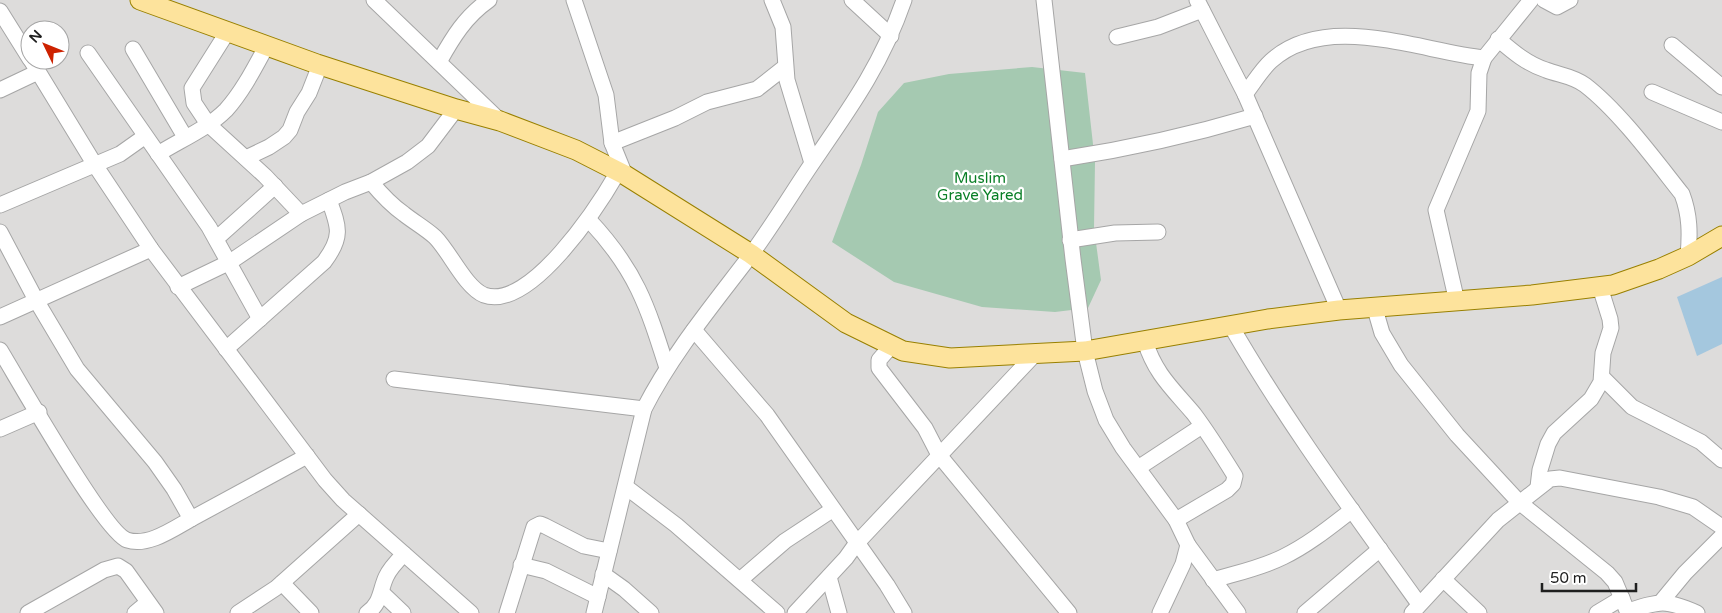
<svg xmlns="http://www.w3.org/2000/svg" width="1722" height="613" viewBox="0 0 1722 613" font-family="'Varela Round',sans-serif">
<rect width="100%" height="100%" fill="#f0eee4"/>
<path fill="#dddcdb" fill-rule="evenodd" d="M0,0h1722v613h-1722zM30,30h30v30h-30z"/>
<polygon fill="#a5c9b1" points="1032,67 1085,73 1095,162 1094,228 1101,280 1088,308 1055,312 982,307 894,282 832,242 861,165 878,112 904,83 949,74"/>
<polygon fill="#a4c7de" points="1722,277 1722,344 1697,356 1677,297"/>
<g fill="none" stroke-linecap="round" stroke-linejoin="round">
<defs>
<g id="minor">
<polyline points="374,0 500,121"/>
<polyline points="574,0 606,95 612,143"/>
<polyline points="772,0 783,27 787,80 812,163"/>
<polyline points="852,0 891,36"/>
<polyline points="1044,0 1073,259 1085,351 1095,391 1106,420 1123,448 1176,520 1188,545 1183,564 1160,613"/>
<polyline points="1197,0 1245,94 1339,310"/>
<polyline points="1544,0 1557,7 1570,0"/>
<polyline points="0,11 30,59"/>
<polyline points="228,31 192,88 194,103 208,124 265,176 301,214"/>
<polyline points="1117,37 1158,27 1202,10"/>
<path d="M1498,39c14,12 29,25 48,31 13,5 27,6 39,15 34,26 70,75 97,109 8,21 8,40 6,62"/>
<polyline points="1672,45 1722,87"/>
<polyline points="133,49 185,137"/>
<polyline points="88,53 209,227 260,319"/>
<polyline points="31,60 95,165 151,249 325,480 343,500 471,613"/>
<path d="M439,62c14,-25 26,-45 50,-62"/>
<polyline points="0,90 38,72"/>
<polyline points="1652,92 1722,122"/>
<path d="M1245,94c8,-10 16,-24 26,-33 55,-50 148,-10 213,-3"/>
<path d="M158,154c22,-14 49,-25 68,-44 17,-19 29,-43 41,-65"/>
<polyline points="246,158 269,147 284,137 290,130 297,112 309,93 320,65"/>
<path d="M1062,159c66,-10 129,-24 193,-43"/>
<polyline points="625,175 612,143 675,118 707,102 757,89 785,67"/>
<path d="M371,182c10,12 20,23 33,32 10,8 21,14 31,23 15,15 30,50 49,58 46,17 115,-90 134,-123"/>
<polyline points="0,205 120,154 144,137"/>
<path d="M589,220c47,50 58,85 78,148"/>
<path d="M0,232l36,68 41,69 78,93 19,27 17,30c-18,10 -43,28 -64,21 -23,-8 -108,-159 -127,-190"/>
<polyline points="216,239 275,186"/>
<polyline points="1070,240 1115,233 1158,232"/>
<polyline points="178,287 230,262 301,214 345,192 371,182 407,162 428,146 456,109"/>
<polyline points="1457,302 1436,210 1478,111 1479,73 1484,58 1531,0"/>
<polyline points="1375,309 1382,333 1401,365 1457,435 1519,502 1607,573 1615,582 1628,613"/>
<polyline points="0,317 151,249"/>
<path d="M1231,326c56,97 123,187 188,278"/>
<polyline points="694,330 767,415 887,585 904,613"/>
<path d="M1145,341c10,33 28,48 49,73 15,20 28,41 41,62l-2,8 -6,6 -51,30"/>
<polyline points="892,345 879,360 879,368 925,428 939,455 1069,613"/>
<path d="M226,349l98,-87c19,-25 15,-35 5,-62"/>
<polyline points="1602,377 1632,407 1701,442 1722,460"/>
<polyline points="394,379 644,409"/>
<polyline points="0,429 39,412"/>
<polyline points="1138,468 1202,426"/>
<polyline points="626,487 676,525 777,613"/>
<polyline points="1538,487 1540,470 1548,444 1554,433 1591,399 1601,382 1603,353 1611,328 1610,319 1600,287"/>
<polyline points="191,519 307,456"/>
<polyline points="1188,545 1238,613"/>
<polyline points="521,565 546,571 598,597"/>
<polyline points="603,574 624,589 651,613"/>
<polyline points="829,577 839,613"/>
<polyline points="1443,579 1479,613"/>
<polyline points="740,580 785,541 832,510"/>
<path d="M1213,580c24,-7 48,-12 70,-23 25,-12 47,-30 69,-47"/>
<polyline points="282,583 311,613"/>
<polyline points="382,593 403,613"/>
<polyline points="1661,602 1685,573 1722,536"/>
<path d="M1628,611c32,-10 37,-12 69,2"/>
<polyline points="28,613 104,570 118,566 126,571 156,613"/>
<polyline points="135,613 147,603"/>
<polyline points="238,613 276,588 359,514"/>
<path d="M367,613c14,-9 13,-23 19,-36 4,-9 11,-16 18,-23"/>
<polyline points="507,613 534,527 540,524 545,526 584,546 609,551"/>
<path d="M594,613l50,-204c28,-55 68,-103 106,-153 22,-30 42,-63 63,-94 38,-55 69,-98 91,-162"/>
<polyline points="795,613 846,558 856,544 1035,354"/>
<polyline points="1305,613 1380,549"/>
<polyline points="1412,613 1498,520 1550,479 1560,478 1659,497 1693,507 1722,527"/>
<polyline points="1597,613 1622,598"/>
</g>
<polyline id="major" points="140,0 317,64 456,109 500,121 576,150 625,175 751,254 846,323 903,351 950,358 1085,351 1268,319 1339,310 1532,295 1613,285 1659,269 1688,256 1722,236"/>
</defs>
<use href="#minor" stroke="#a6a6a6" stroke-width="17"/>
<use href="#major" stroke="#998000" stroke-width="21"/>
<use href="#minor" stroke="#fff" stroke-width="15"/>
<use href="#major" stroke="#fde39c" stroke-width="19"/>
</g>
<g text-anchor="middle" stroke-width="4.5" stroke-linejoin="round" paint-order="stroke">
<g font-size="15" fill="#0a7f27" stroke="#fff">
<text x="980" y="183">Muslim<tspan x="980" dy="17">Grave Yared</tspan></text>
</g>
</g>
<g transform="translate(45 45) rotate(313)"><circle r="24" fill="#ffffff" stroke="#a5a5a5"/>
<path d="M0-4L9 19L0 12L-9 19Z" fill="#cd2200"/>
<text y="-8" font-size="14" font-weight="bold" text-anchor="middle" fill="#1f1f1f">N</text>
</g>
<path d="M1542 583v8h94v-8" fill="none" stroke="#1f1f1f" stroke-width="2.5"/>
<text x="1550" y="583" font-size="15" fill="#1f1f1f" stroke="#ffffff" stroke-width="4" paint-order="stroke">50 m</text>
</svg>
